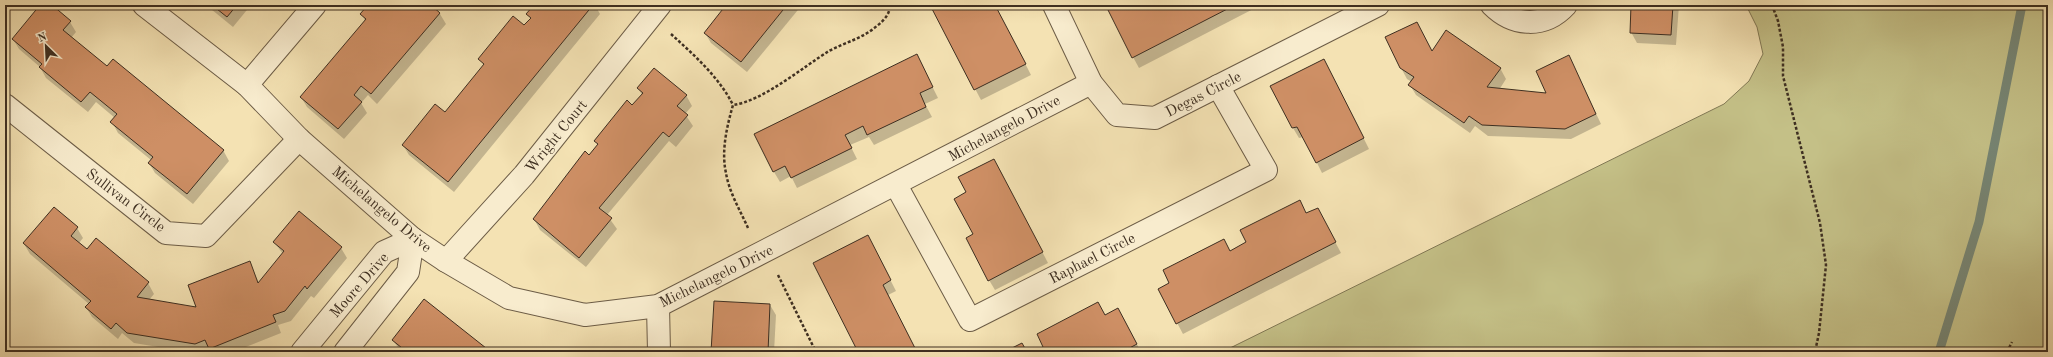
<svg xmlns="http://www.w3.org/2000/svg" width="2053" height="357" viewBox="0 0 2053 357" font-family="'Old Standard TT',serif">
<rect width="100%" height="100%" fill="#f4e2b3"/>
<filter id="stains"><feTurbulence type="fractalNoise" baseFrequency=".005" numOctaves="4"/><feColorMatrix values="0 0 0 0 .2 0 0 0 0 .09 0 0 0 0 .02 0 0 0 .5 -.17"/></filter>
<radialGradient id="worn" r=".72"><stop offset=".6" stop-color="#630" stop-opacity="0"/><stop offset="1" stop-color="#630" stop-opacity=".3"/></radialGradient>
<polygon fill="#c4c087" stroke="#817854" points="1746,5 2048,5 2048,352 1222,352 1724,104 1749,81 1763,54 1757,27"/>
<g fill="#0003">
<polygon points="41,5 50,5 70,22 76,32 71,38 107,68 223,150 229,161 193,204 155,173 149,163 151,160 118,133 112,122 115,118 96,102 88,112 46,78 40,67 19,49 13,39"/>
<polygon points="206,5 251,5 233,27"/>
<polygon points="370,5 429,5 440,14 446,24 377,104 368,95 361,103 367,113 344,139 307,107 301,97 365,21 362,14"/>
<polygon points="535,5 595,5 600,14 454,192 409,155 403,145 445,113 484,66 480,59 525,27 531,19 528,14"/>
<polygon points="728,5 802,5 747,72 711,43 705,33"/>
<polygon points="931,5 995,5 1031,75 981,100"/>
<polygon points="1115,5 1261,5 1139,68 1133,57"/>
<polygon points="1632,5 1679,5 1676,45 1637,43 1631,32"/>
<polygon points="1417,23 1432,52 1500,68 1506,79 1499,90 1548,94 1574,67 1601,124 1571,139 1488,136 1475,126 1470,133 1416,95 1410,85 1412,82 1407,79 1401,68"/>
<polygon points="922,66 938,98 925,104 932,117 874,145 869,137 850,145 857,159 797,188 791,176 780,182 774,172"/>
<polygon points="1330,71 1369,149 1322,173 1304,137 1299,138 1293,128"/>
<polygon points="638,88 686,95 692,106 685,114 693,126 676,147 669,141 607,215 617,229 586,267 540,230 534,219 598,145 595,141 642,95"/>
<polygon points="1000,170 1048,263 995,290 989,280 974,235"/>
<polygon points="54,208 77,228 83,238 79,243 87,250 97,239 148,283 154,294 149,300 197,308 250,263 259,283 283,254 274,242 341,248 347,258 314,298 311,296 291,321 278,325 281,333 233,352 212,352 211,350 206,352 188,352 134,343 122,333 118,339 92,317 86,307 89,304 30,254 24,244"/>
<polygon points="1307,214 1323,219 1341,253 1183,334 1159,289"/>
<polygon points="868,236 896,291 888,295 916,352 859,352"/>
<polygon points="770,305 776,315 774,352 712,352"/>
<polygon points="1105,316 1124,319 1141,352 1036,352"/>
<polygon points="393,340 489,352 401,352"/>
</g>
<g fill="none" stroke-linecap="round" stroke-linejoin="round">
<polyline stroke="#768574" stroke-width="9" points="1939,352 1979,222 2022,5"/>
</g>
<g fill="#ce8f65" stroke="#3e2f21">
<polygon points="40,5 52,5 71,21 63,30 107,66 113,59 224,150 187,194 148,163 153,157 110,122 117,114 90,92 81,102 39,67 42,64 12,39"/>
<polygon points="212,5 237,5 227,17"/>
<polygon points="368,5 431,5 440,13 371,94 361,86 354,95 362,102 338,129 300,97 366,19 360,14"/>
<polygon points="534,5 593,5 448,182 402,145 435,104 445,112 484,64 478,59 513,16 524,25 531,18 526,14"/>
<polygon points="726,5 787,5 741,62 704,33"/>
<polygon points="930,5 995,5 1026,64 974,90"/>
<polygon points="1113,5 1235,5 1132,58 1107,8"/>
<polygon points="1631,5 1673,5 1671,35 1630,33"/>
<polygon points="1417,22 1432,51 1446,30 1501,68 1487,87 1546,93 1536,71 1569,55 1596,114 1565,129 1482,125 1469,116 1464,123 1408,85 1414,77 1400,68 1385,37"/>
<polygon points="917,54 933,87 920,93 926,107 867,135 863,126 845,135 852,148 791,178 785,166 773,172 754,134"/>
<polygon points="1324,59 1364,138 1316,163 1297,127 1292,128 1270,86"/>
<polygon points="654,68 687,95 677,106 688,115 669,137 663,132 599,208 612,218 579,258 533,219 585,151 589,155 598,144 594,141 627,100 632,105 643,93 637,88"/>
<polygon points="994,159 1043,252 988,281 966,238 973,234 954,199 966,192 958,177"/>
<polygon points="1300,200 1306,213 1318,208 1336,242 1176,324 1158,289 1169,283 1163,270 1224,239 1230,251 1246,242 1240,230"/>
<polygon points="54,207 78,227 71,236 87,249 96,238 149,282 137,297 196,307 188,285 250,261 258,283 284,251 273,242 299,211 342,247 307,289 305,286 285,311 273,315 276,322 209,349 205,340 195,344 127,333 116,323 111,329 85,307 91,301 23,243"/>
<polygon points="868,235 891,280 883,285 917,352 858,352 813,263"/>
<polygon points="424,299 491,352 407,352 392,340"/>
<polygon points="714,301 770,304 768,352 711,352"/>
<polygon points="1098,302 1105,315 1118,308 1137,344 1122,352 1033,352 1043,347 1037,334"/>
<polygon points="1022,343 1027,352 1004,352"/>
</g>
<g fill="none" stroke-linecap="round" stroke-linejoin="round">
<defs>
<g id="minor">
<polyline points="144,5 247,85 299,139 413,239 446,261 509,298 585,315 658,306 1091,83"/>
<polyline points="1054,5 1091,83 1117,115 1155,118 1378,5"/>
<path d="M1492,5c22,22 53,23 74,0"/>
<polyline points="247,85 315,5"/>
<polyline points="5,105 166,233 206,236 299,139"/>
<polyline points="896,185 970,320 1266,170 1218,86"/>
<polyline points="446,261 524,175 660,5"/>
<polyline points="658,306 659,352"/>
<polyline points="302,352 384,252 413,239"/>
<polyline points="345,352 408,272 413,239"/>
</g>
</defs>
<use href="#minor" stroke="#6c5c46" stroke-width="24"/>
<g stroke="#3e2f21" stroke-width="2.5" stroke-dasharray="3 2" stroke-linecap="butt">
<polyline points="1772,5 1778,21 1783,47 1783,76 1820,223 1826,265 1819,333 1815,352"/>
<path d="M671,34c23,21 48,43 62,71"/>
<path d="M748,228c-8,-18 -19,-36 -22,-55 -5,-22 1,-47 7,-68 30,-4 70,-38 96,-54 15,-8 31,-12 44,-22 8,-6 17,-13 17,-24"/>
<polyline points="778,275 816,352"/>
<polyline points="2007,352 2012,342"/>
</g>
<use href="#minor" stroke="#f8ecce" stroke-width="22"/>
</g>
<g text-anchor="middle" stroke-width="3.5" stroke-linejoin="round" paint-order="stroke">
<g font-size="15" fill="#3e2f21" stroke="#f8ecce">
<text transform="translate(1203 94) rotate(-27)" y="5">Degas Circle</text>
<text transform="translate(1004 128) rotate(-28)" y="5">Michelangelo Drive</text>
<text transform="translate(556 136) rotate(-51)" y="5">Wright Court</text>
<text transform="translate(126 200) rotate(37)" y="5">Sullivan Circle</text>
<text transform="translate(382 209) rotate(40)" y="5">Michelangelo Drive</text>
<text transform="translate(1092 258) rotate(-27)" y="5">Raphael Circle</text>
<text transform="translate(716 276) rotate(-26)" y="5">Michelangelo Drive</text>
<text transform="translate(359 285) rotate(-49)" y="5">Moore Drive</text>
</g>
</g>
<rect width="2053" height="357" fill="none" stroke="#f4e2b3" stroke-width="20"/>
<rect x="6" y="6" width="2041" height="345" fill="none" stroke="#3e2f21" stroke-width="2"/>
<rect x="10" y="10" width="2033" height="337" fill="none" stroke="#3e2f21"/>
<g transform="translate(46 46) rotate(336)" stroke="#f8ecce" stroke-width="3" paint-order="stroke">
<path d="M0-3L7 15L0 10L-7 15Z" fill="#3e2f21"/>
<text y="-6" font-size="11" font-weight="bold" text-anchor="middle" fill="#3e2f21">N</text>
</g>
<rect width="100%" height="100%" filter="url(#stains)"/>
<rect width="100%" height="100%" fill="url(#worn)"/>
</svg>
